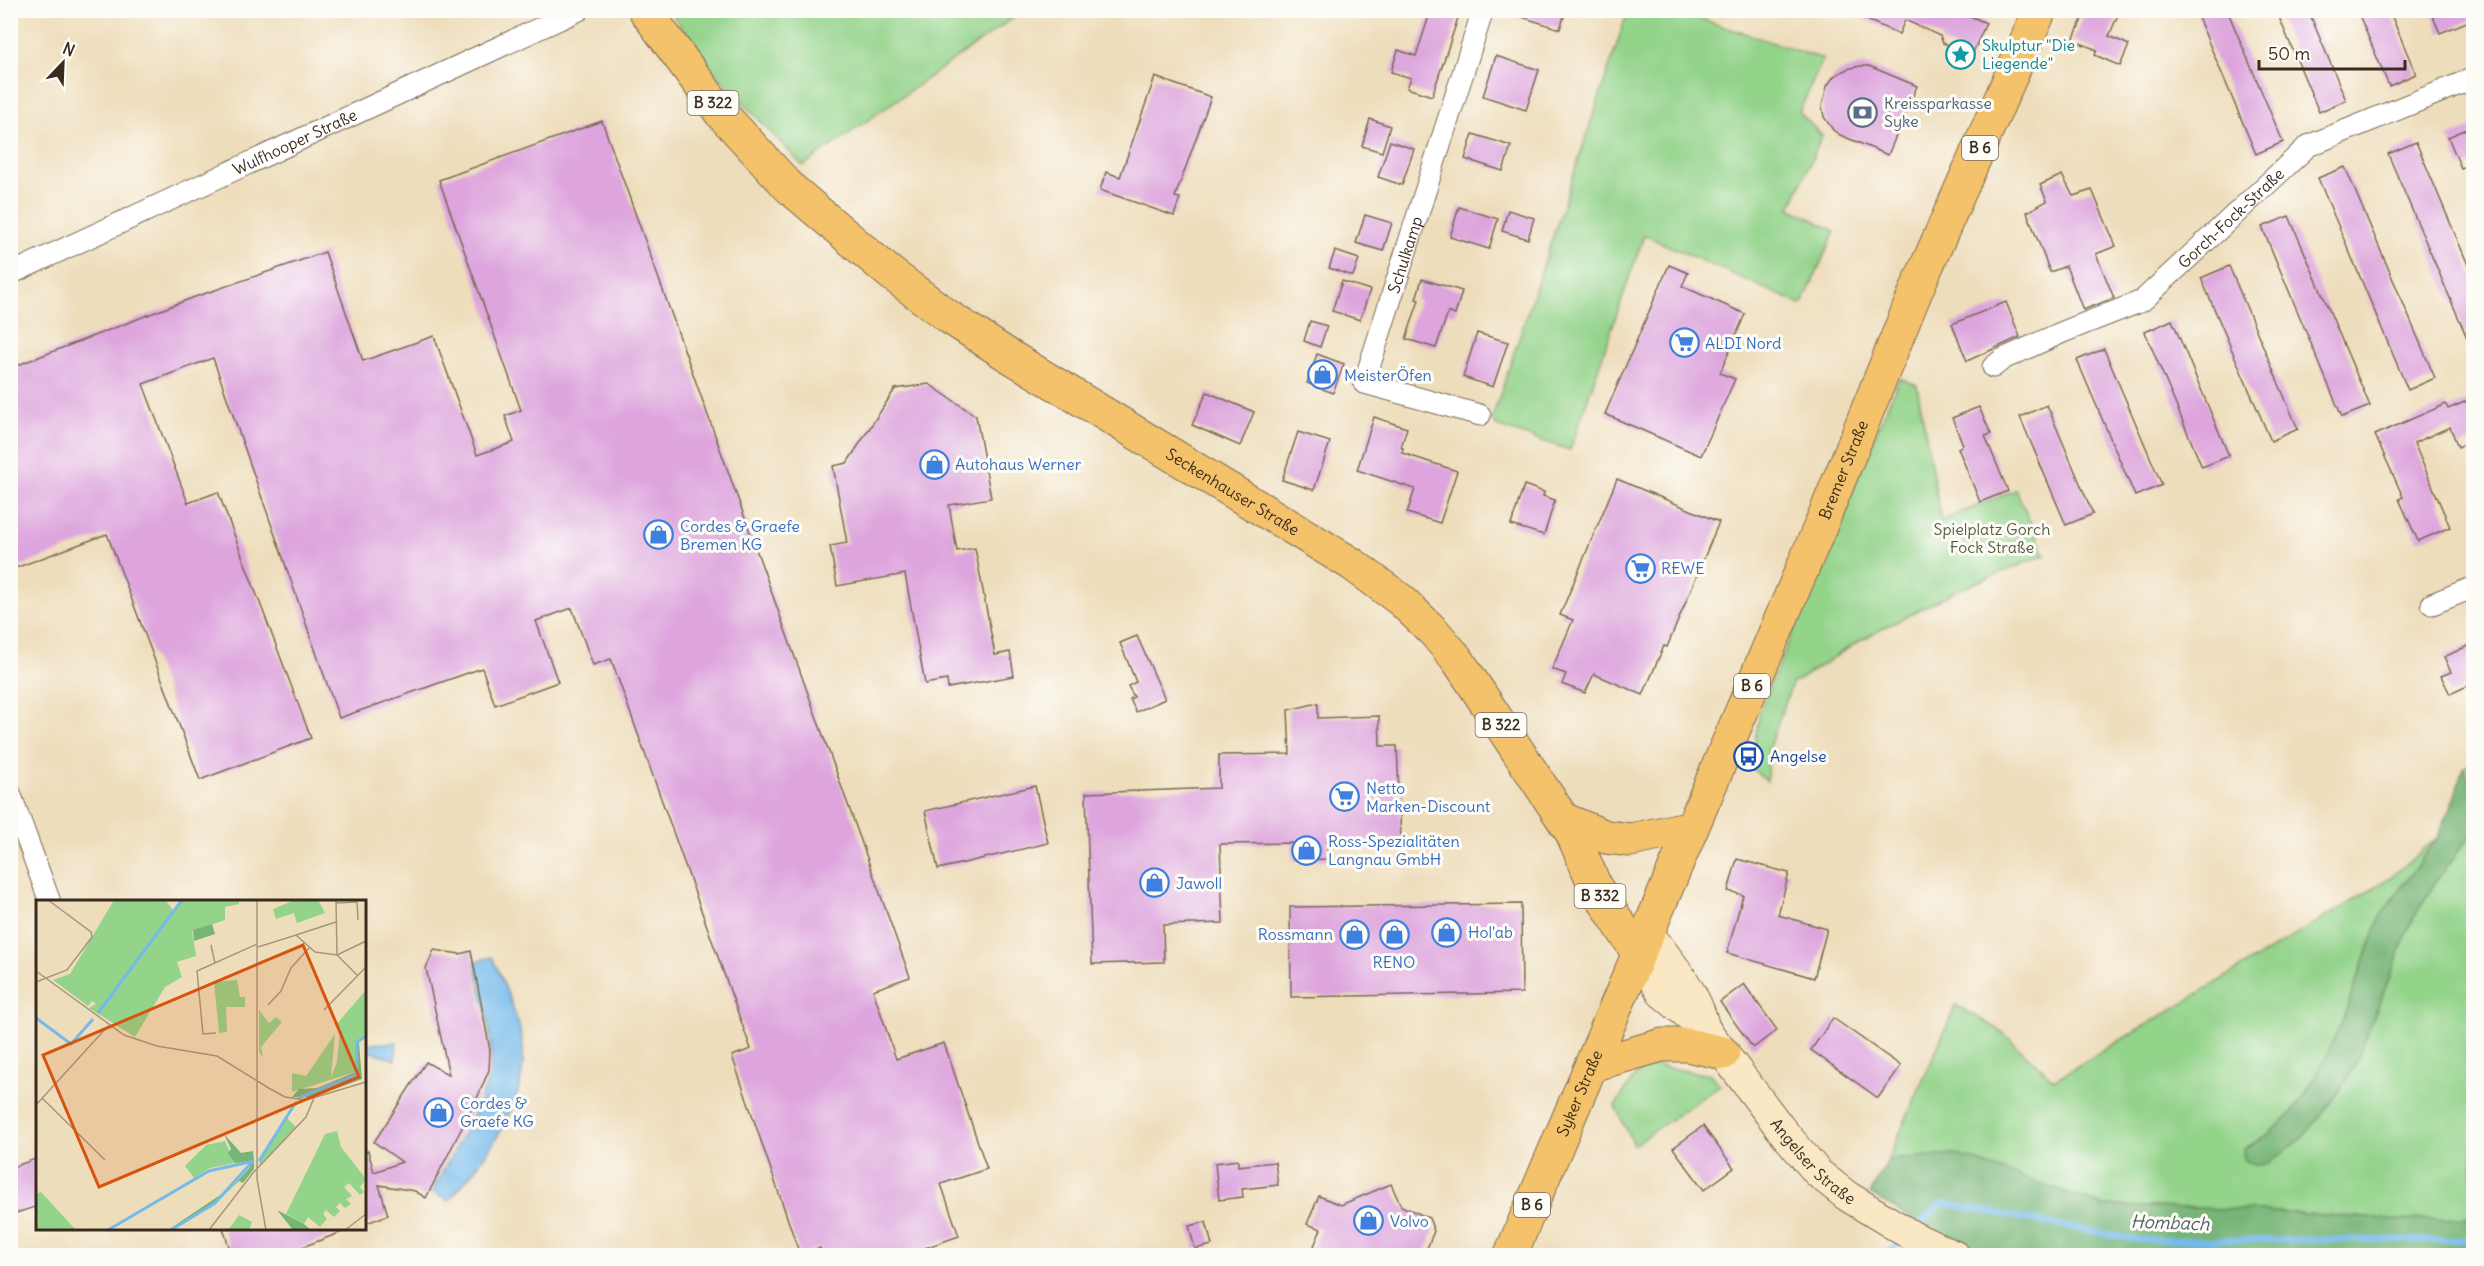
<svg xmlns="http://www.w3.org/2000/svg" width="2484" height="1266" viewBox="0 0 2484 1266" font-family="Delius,sans-serif">
<rect width="100%" height="100%" fill="#fdfcf7"/>
<filter id="ink" filterUnits="userSpaceOnUse"><feTurbulence type="fractalNoise" baseFrequency=".0167" numOctaves="2"/><feDisplacementMap in="SourceGraphic" scale="12" xChannelSelector="R" yChannelSelector="G"/><feConvolveMatrix kernelMatrix="1 2 1 2 8 2 1 2 1" color-interpolation-filters="sRGB"/></filter>
<filter id="wash" filterUnits="userSpaceOnUse"><feTurbulence type="fractalNoise" baseFrequency=".008" numOctaves="4" result="noise"/><feDisplacementMap in="SourceGraphic" scale="24" xChannelSelector="R" yChannelSelector="G"/><feGaussianBlur stdDeviation="1.35" result="paint"/><feColorMatrix in="noise" values="0 0 0 0 0 0 0 0 0 0 0 0 0 0 0 0 0 1.4 0 .05"/><feComposite in="paint" operator="in"/></filter>
<g filter="url(#wash)">
<rect width="100%" height="100%" fill="#edb"/>
<g fill="#93d38a" stroke="#677e54" stroke-width="1.5">
<polygon points="670,11 1023,11 803,166 716,74"/>
<polygon points="1628,11 1676,11 1823,59 1799,112 1822,136 1790,208 1835,231 1802,305 1644,235 1570,450 1496,426 1492,419"/>
<polygon points="1899,378 1917,385 1941,521 2016,490 2045,555 1955,591 1861,640 1792,684 1768,750 1767,781 1748,765 1754,746 1760,710"/>
<polygon points="2473,763 2473,788 2463,768"/>
<polygon points="2473,832 2473,1218 2402,1220 2228,1209 2104,1206 1955,1154 1888,1160 1956,1005 2001,1031 2054,1080 2389,879 2438,837 2380,917 2343,1019 2326,1057 2305,1095 2287,1118 2266,1136 2244,1149 2243,1159 2254,1165 2333,1100 2353,1070 2412,920 2436,881"/>
<polygon points="1653,1065 1710,1075 1720,1085 1634,1145 1615,1106 1636,1074"/>
</g>
<g fill="#76b576" stroke="#58704a" stroke-width="1.5">
<polygon points="2463,768 2473,788 2473,832 2436,881 2412,920 2353,1070 2333,1100 2301,1139 2268,1164 2254,1165 2243,1159 2244,1149 2266,1136 2287,1118 2305,1095 2326,1057 2343,1019 2380,917 2438,837 2455,796"/>
<polygon points="1955,1154 2104,1206 2228,1209 2402,1220 2473,1218 2473,1255 1992,1255 1931,1230 1870,1194 1888,1160"/>
</g>
<g fill="#74baeb" stroke="#587284" stroke-width="1.5">
<path d="M492,957c11,24 29,65 31,91 4,59 -39,111 -74,153l-17,-9c14,-28 57,-99 59,-126 3,-34 -10,-71 -16,-105z"/>
<polygon points="397,1042 395,1060 369,1051 370,1044"/>
</g>
<g fill="none" stroke-linecap="round" stroke-linejoin="round">
<g stroke="#74baeb" stroke-width="6">
<polyline points="259,10 260,10"/>
<polyline points="1915,1228 1942,1203 2138,1240 2465,1240 2474,1233"/>
<polyline points="1886,1256 1903,1239"/>
</g>
</g>
<g id="blocks">
<g fill="#dda4dd">
<polygon points="1431,10 1446,10 1459,15 1432,96 1407,88 1411,78 1391,72 1398,50 1416,56"/>
<polygon points="1513,10 1566,10 1560,29 1512,14"/>
<polygon points="1844,10 1957,10 1986,23 1972,55 1943,43 1940,36 1905,20 1899,34"/>
<polygon points="2086,10 2120,10 2109,36 2129,45 2120,66 2095,55 2097,50 2073,40"/>
<polygon points="2195,10 2227,10 2283,142 2256,154"/>
<polygon points="2276,10 2308,10 2346,100 2319,112"/>
<polygon points="2357,10 2389,10 2416,74 2389,86"/>
<polygon points="2430,10 2474,10 2474,19 2440,33"/>
<polygon points="1496,56 1539,70 1526,110 1483,96"/>
<polygon points="1860,66 1869,66 1917,86 1888,155 1840,135 1833,130 1824,117 1822,106 1827,86 1834,76 1847,69"/>
<polygon points="1155,77 1211,97 1175,197 1180,198 1174,216 1100,190 1106,172 1120,177"/>
<polygon points="1370,119 1390,126 1382,152 1362,146"/>
<polygon points="602,121 910,977 873,990 896,1059 944,1043 987,1169 941,1184 959,1236 902,1256 823,1256 820,1248 800,1255 732,1056 751,1049 611,659 593,665 572,608 536,621 558,682 495,705 482,668 339,718 213,358 143,384 188,503 218,492 311,738 200,780 107,534 10,570 10,368 192,298 325,252 363,361 434,336 477,455 514,442 505,416 521,410 439,180"/>
<polygon points="2474,126 2474,163 2461,168 2448,137"/>
<polygon points="1473,134 1511,146 1503,171 1465,159"/>
<polygon points="1390,141 1414,149 1402,185 1378,177"/>
<polygon points="2416,142 2474,279 2474,354 2388,154"/>
<polygon points="2345,167 2435,378 2408,390 2318,178"/>
<polygon points="2062,175 2073,196 2092,190 2116,246 2096,254 2114,298 2083,310 2066,266 2050,272 2027,212 2047,201 2040,185"/>
<polygon points="1459,207 1498,219 1489,249 1450,237"/>
<polygon points="1508,210 1534,218 1528,239 1502,231"/>
<polygon points="1365,215 1392,223 1383,251 1356,243"/>
<polygon points="2289,216 2370,406 2342,417 2262,227"/>
<polygon points="1335,251 1359,259 1353,276 1329,268"/>
<polygon points="1669,265 1688,273 1682,286 1745,314 1720,373 1735,379 1701,456 1605,414"/>
<polygon points="2229,266 2298,429 2271,441 2201,278"/>
<polygon points="1422,279 1462,291 1455,315 1448,312 1436,348 1406,339 1419,300 1416,299"/>
<polygon points="1342,281 1370,290 1360,320 1332,311"/>
<polygon points="2006,302 2020,337 1967,361 1952,324"/>
<polygon points="2172,320 2229,456 2202,467 2145,332"/>
<polygon points="1310,321 1327,326 1320,347 1304,341"/>
<polygon points="1477,333 1508,342 1493,387 1463,377"/>
<polygon points="2104,349 2162,485 2135,496 2077,360"/>
<polygon points="1317,354 1344,364 1333,393 1307,383"/>
<polygon points="929,384 976,416 991,498 949,505 957,551 975,548 995,655 1010,652 1014,676 948,688 947,680 925,684 905,574 837,586 830,546 847,543 833,466 847,463 895,389"/>
<polygon points="1207,392 1254,412 1240,446 1192,425"/>
<polygon points="2474,398 2474,440 2458,447 2450,427 2414,443 2450,527 2418,541 2399,499 2403,497 2375,435 2446,404 2448,409"/>
<polygon points="2047,405 2093,514 2066,525 2020,417"/>
<polygon points="1979,407 1991,434 1985,436 2008,491 1980,502 1958,448 1963,445 1952,418"/>
<polygon points="1374,417 1407,428 1401,447 1403,448 1402,453 1457,471 1440,523 1407,513 1415,489 1357,470"/>
<polygon points="1298,432 1330,442 1314,490 1282,480"/>
<polygon points="1617,479 1719,522 1667,647 1664,646 1643,695 1594,674 1585,693 1562,684 1566,674 1552,669 1573,620 1560,615"/>
<polygon points="1524,485 1544,492 1543,496 1555,500 1544,535 1511,525"/>
<polygon points="1137,636 1165,699 1136,712 1130,699 1134,697 1128,686 1136,682 1120,643"/>
<polygon points="2474,643 2474,683 2450,694 2441,676 2451,672 2444,657"/>
<polygon points="1318,703 1318,718 1379,716 1380,746 1397,746 1401,840 1327,842 1328,859 1293,860 1292,843 1220,844 1223,923 1163,925 1164,962 1092,964 1086,793 1219,788 1219,755 1290,754 1288,710"/>
<polygon points="1035,786 1048,843 938,869 925,811"/>
<polygon points="1737,859 1789,873 1778,915 1827,929 1814,978 1727,953 1743,895 1728,891"/>
<polygon points="1521,904 1522,993 1291,997 1290,907"/>
<polygon points="434,950 460,954 471,951 490,1050 489,1070 478,1096 426,1198 415,1191 379,1185 388,1215 364,1224 364,1152 368,1151 374,1172 402,1162 374,1142 426,1062 449,1075 426,968"/>
<polygon points="1744,984 1777,1030 1753,1048 1720,1002"/>
<polygon points="1833,1018 1901,1066 1878,1098 1811,1050"/>
<polygon points="1703,1126 1734,1168 1704,1190 1673,1148"/>
<polygon points="38,1158 38,1206 10,1215 10,1168"/>
<polygon points="1238,1160 1238,1166 1275,1162 1278,1185 1242,1189 1243,1197 1219,1200 1215,1163"/>
<polygon points="1391,1184 1401,1206 1429,1218 1434,1231 1424,1256 1310,1256 1321,1229 1307,1224 1319,1196 1341,1205"/>
<polygon points="1206,1222 1212,1245 1195,1249 1189,1226"/>
<polygon points="223,1228 346,1228 347,1230 279,1256 232,1256"/>
</g>
</g>
</g>
<g filter="url(#ink)">
<use href="#blocks" fill-opacity="0" stroke="#7a6955" stroke-width="1.5"/>
<g fill="none" stroke-linecap="round" stroke-linejoin="round">
<defs>
<g id="street">
<path id="s1" d="M10,274l569,-264"/>
<path id="s2" d="M1993,367l10,-8 60,-27 79,-31 166,-155 166,-68"/>
<path id="s3" d="M1480,415l-116,-32 119,-373"/>
<polyline points="2432,604 2474,587"/>
<polyline points="10,793 50,902"/>
</g>
<g id="secondary">
<path d="M1647,931c20,28 47,57 56,91"/>
<path id="s4" d="M1638,953l24,40 44,37 75,99 37,44 29,23 67,41 41,19"/>
</g>
<g id="primary">
<path id="s5" d="M645,10l76,103 69,75 99,84 60,45 57,37 346,210 50,37 32,31 23,27 115,174 24,55 42,65"/>
<polyline points="1565,820 1606,837 1631,840 1692,827"/>
<polyline points="1592,1065 1662,1045 1687,1045 1723,1053"/>
<path id="s6" d="M1510,1256l310,-729 98,-241 122,-276"/>
</g>
</defs>
<use href="#street" stroke="#7a6955" stroke-width="23"/>
<use href="#secondary" stroke="#7a6955" stroke-width="32"/>
<use href="#primary" stroke="#7a6955" stroke-width="35"/>
<use href="#street" stroke="#fff" stroke-width="21"/>
<use href="#secondary" stroke="#fae7c3" stroke-width="30"/>
<use href="#primary" stroke="#f3c26a" stroke-width="33"/>
</g>
</g>
<defs>
<symbol id="sight-ring" viewBox="-11 -11 22 22"><circle r="9.5" fill="#fdfcf7" stroke="#0f9aa8" stroke-width="1.5"/><path d="M0-6L1.8-2.2L6-1.7L2.9 1.2L3.7 5.4L0 3.3L-3.7 5.4L-2.9 1.2L-6-1.7L-1.8-2.2Z" fill="#0f9aa8"/></symbol>
<symbol id="bank-ring" viewBox="-11 -11 22 22"><circle r="9.5" fill="#fdfcf7" stroke="#5c6f8a" stroke-width="1.5"/><path d="M-6-4H6V4H-6ZM0-2.3a2.3 2.3 0 1 0 0 4.6a2.3 2.3 0 1 0 0-4.6Z" fill="#5c6f8a"/></symbol>
<symbol id="supermarket-ring" viewBox="-11 -11 22 22"><circle r="9.5" fill="#fdfcf7" stroke="#3f7fe0" stroke-width="1.5"/><path d="M-6-5.5h2.5l.6 2H6L4.5 2H-2.5L-4.4-4H-6ZM-1.5 3.2a1.3 1.3 0 1 0 .1 0ZM3 3.2a1.3 1.3 0 1 0 .1 0Z" fill="#3f7fe0"/></symbol>
<symbol id="shop-ring" viewBox="-11 -11 22 22"><circle r="9.5" fill="#fdfcf7" stroke="#3f7fe0" stroke-width="1.5"/><path d="M-5-2.5h2.3a2.7 3.5 0 0 1 5.4 0H5L5.5 6h-11ZM-1.5-2.5h3a1.5 2.3 0 0 0-3 0Z" fill="#3f7fe0"/></symbol>
<symbol id="bus-ring" viewBox="-11 -11 22 22"><circle r="9.5" fill="#fdfcf7" stroke="#1a4fb4" stroke-width="1.5"/><path d="M-5-6H5V4H4V6H2V4H-2V6H-4V4H-5ZM-3.5-4V0h7V-4ZM-3.5 1.2v1.5H-2V1.2ZM2 1.2v1.5H3.5V1.2Z" fill="#1a4fb4"/></symbol>
</defs>
<g fill-rule="evenodd">
<use href="#sight-ring" x="1944" y="38" width="33" height="33"/>
<use href="#bank-ring" x="1846" y="96" width="33" height="33"/>
<use href="#supermarket-ring" x="1668" y="326" width="33" height="33"/>
<use href="#shop-ring" x="1306" y="358" width="33" height="33"/>
<use href="#shop-ring" x="918" y="448" width="33" height="33"/>
<use href="#shop-ring" x="642" y="518" width="33" height="33"/>
<use href="#supermarket-ring" x="1624" y="552" width="33" height="33"/>
<use href="#bus-ring" x="1732" y="740" width="33" height="33"/>
<use href="#supermarket-ring" x="1328" y="780" width="33" height="33"/>
<use href="#shop-ring" x="1290" y="834" width="33" height="33"/>
<use href="#shop-ring" x="1138" y="866" width="33" height="33"/>
<use href="#shop-ring" x="1430" y="916" width="33" height="33"/>
<use href="#shop-ring" x="1338" y="918" width="33" height="33"/>
<use href="#shop-ring" x="1378" y="918" width="33" height="33"/>
<use href="#shop-ring" x="422" y="1096" width="33" height="33"/>
<use href="#shop-ring" x="1352" y="1204" width="33" height="33"/>
</g>
<g text-anchor="middle" stroke-width="6" stroke-linejoin="round" paint-order="stroke">
<g fill="#fdfcf7" stroke="#75695f" stroke-width="1.5">
<rect x="687.5" y="91" width="51" height="24" rx="4.5"/>
<rect x="1962" y="136" width="36" height="24" rx="4.5"/>
<rect x="1734" y="674" width="36" height="24" rx="4.5"/>
<rect x="1475.5" y="713" width="51" height="24" rx="4.5"/>
<rect x="1574.5" y="884" width="51" height="24" rx="4.5"/>
<rect x="1514" y="1193" width="36" height="24" rx="4.5"/>
</g>
<g font-size="15" font-weight="bold" fill="#3b2a1e">
<text x="713" y="108">B 322</text>
<text x="1980" y="153">B 6</text>
<text x="1752" y="691">B 6</text>
<text x="1501" y="730">B 322</text>
<text x="1600" y="901">B 332</text>
<text x="1532" y="1210">B 6</text>
</g>
<g font-size="16" fill="#0d838f" stroke="#fdfcf7" text-anchor="start">
<text x="1982" y="51">Skulptur "Die<tspan x="1982" dy="18">Liegende"</tspan></text>
</g>
<g font-size="16" fill="#4e5e75" stroke="#fdfcf7" text-anchor="start">
<text x="1884" y="109">Kreissparkasse<tspan x="1884" dy="18">Syke</tspan></text>
</g>
<g font-size="16" fill="#3b2a1e" stroke="#fdfcf7">
<text dy="6" stroke="none"><textPath href="#s1" startOffset="314">Wulfhooper Straße</textPath></text>
<text dy="6" stroke="none"><textPath href="#s2" startOffset="285">Gorch-Fock-Straße</textPath></text>
<text dy="6" stroke="none"><textPath href="#s3" startOffset="255">Schulkamp</textPath></text>
<text dy="6" stroke="none"><textPath href="#s6" startOffset="854">Bremer Straße</textPath></text>
<text dy="6" stroke="none"><textPath href="#s5" startOffset="768">Seckenhauser Straße</textPath></text>
<text dy="6" stroke="none"><textPath href="#s6" startOffset="177">Syker Straße</textPath></text>
<text dy="6" stroke="none"><textPath href="#s4" startOffset="274">Angelser Straße</textPath></text>
</g>
<g font-size="16" fill="#366cbe" stroke="#fdfcf7" text-anchor="start">
<text x="1705" y="349">ALDI Nord</text>
<text x="1344" y="381">MeisterÖfen</text>
<text x="955" y="470">Autohaus Werner</text>
<text x="680" y="532">Cordes &amp; Graefe<tspan x="680" dy="18">Bremen KG</tspan></text>
<text x="1661" y="574">REWE</text>
<text x="1366" y="794">Netto<tspan x="1366" dy="18">Marken-Discount</tspan></text>
<text x="1328" y="847">Ross-Spezialitäten<tspan x="1328" dy="18">Langnau GmbH</tspan></text>
<text x="1176" y="889">Jawoll</text>
<text x="1468" y="938">Hol'ab</text>
<text x="1333" y="940" text-anchor="end">Rossmann</text>
<text x="1394" y="968" text-anchor="middle">RENO</text>
<text x="460" y="1109">Cordes &amp;<tspan x="460" dy="18">Graefe KG</tspan></text>
<text x="1390" y="1227">Volvo</text>
</g>
<g font-size="16" fill="#555d3e" stroke="#fdfcf7">
<text x="1992" y="535">Spielplatz Gorch<tspan x="1992" dy="18">Fock Straße</tspan></text>
</g>
<g font-size="16" fill="#164399" stroke="#fdfcf7" text-anchor="start">
<text x="1770" y="762">Angelse</text>
</g>
<g font-size="18" font-style="italic" fill="#4f5c66" stroke="#fdfcf7">
<text transform="translate(2170 1223) rotate(2)" y="6">Hombach</text>
</g>
</g>
<g transform="translate(36 900)">
<rect width="330" height="330" fill="#edb"/>
<path d="M78,0h51l9,11 9,-11h56v4l-14,3v13l-33,11 4,25 -19,6 5,15 -17,10 -30,50 -46,-29 7,-4 -4,-3 -4,5 -35,-26 17,-6zM259,0h23l7,13 -28,10 -3,-10 -18,6 -3,-10zM201,80l3,17h5v10h-19l1,25 -8,1 -5,-51zM330,90v45l-10,8 2,28 -66,21v-19l14,3 29,-42 -4,43 6,-15 3,-32 -5,-4zM223,110l10,13 7,-6 6,5 -21,25 2,11 -4,-7zM251,218l9,9 -36,38 -1,-5zM301,231l4,16 25,32 -6,8 4,5 -4,3 -11,-12 -5,4 8,9 -6,3 5,5 -6,4 -5,-5 -4,4 4,4 -6,6 -8,-7 -3,4 4,5 -7,8 -12,-10 -4,7 -18,-10 39,-80zM189,241l10,22 -25,5 -16,10 -9,-12 21,-21zM5,292l35,38h-40v-36zM203,315l13,7 -3,8 -20,-1z" fill="#93d38a"/>
<path d="M176,24l3,10 -21,7 -1,-11zM320,142l3,1 3,36 -49,18h-21l7,-8 18,-1 41,-17zM188,234l17,19 12,-2 1,10 -19,2 -7,-10 3,-4zM213,263h5v6l-11,14 -4,-2 -28,26 -43,23 64,-43 18,-20zM241,310l27,14 7,6h-18z" fill="#76b576"/>
<path fill="none" stroke="#74baeb" stroke-width="3" d="M62,113l84,-113M0,118l35,26 22,-25M262,198l58,-23 1,-33 9,-6M223,261l37,-59M72,330l101,-59 45,-10M135,330l44,-27 36,-40"/>
<path fill="none" stroke="#a6957c" stroke-width="1.5" d="M221,0v279l9,51M300,0l1,55 21,21M300,3l21,-1 1,18M260,35l40,-13M175,45l4,18M222,47l38,-12 19,17 22,3 29,-14M0,71l88,64 33,11 60,10 50,31M0,82l31,-12 25,-33 -1,-5 -43,-32M232,105l13,-14 10,-23 18,-20M288,110l42,-43M180,133l-13,1 -6,-63 60,-27M229,186l20,11 21,3 60,-18M6,198l63,62M0,205l72,-79M173,330l44,-57 53,-56 8,-19M309,330l21,-16"/>
<path fill="#d7540e" fill-opacity="0.15" stroke="#d7540e" stroke-width="3" d="M267,45l56,132 -260,110 -56,-132z"/>
<rect width="330" height="330" fill="none" stroke="#3b2a1e" stroke-width="3"/>
</g>
<rect width="2484" height="1266" fill="none" stroke="#fdfcf7" stroke-width="36"/>
<g transform="translate(63 63) rotate(23)" stroke="#fdfcf7" stroke-width="4.5" paint-order="stroke">
<path d="M0-4.5L10 22L0 15L-10 22Z" fill="#3b2a1e"/>
<text y="-9" font-size="16" font-weight="bold" text-anchor="middle" fill="#3b2a1e">N</text>
</g>
<path d="M2259 60v9h146v-9" fill="none" stroke="#3b2a1e" stroke-width="3"/>
<text x="2268" y="60" font-size="18" fill="#3b2a1e" stroke="#fdfcf7" stroke-width="4.5" paint-order="stroke">50 m</text>
</svg>
